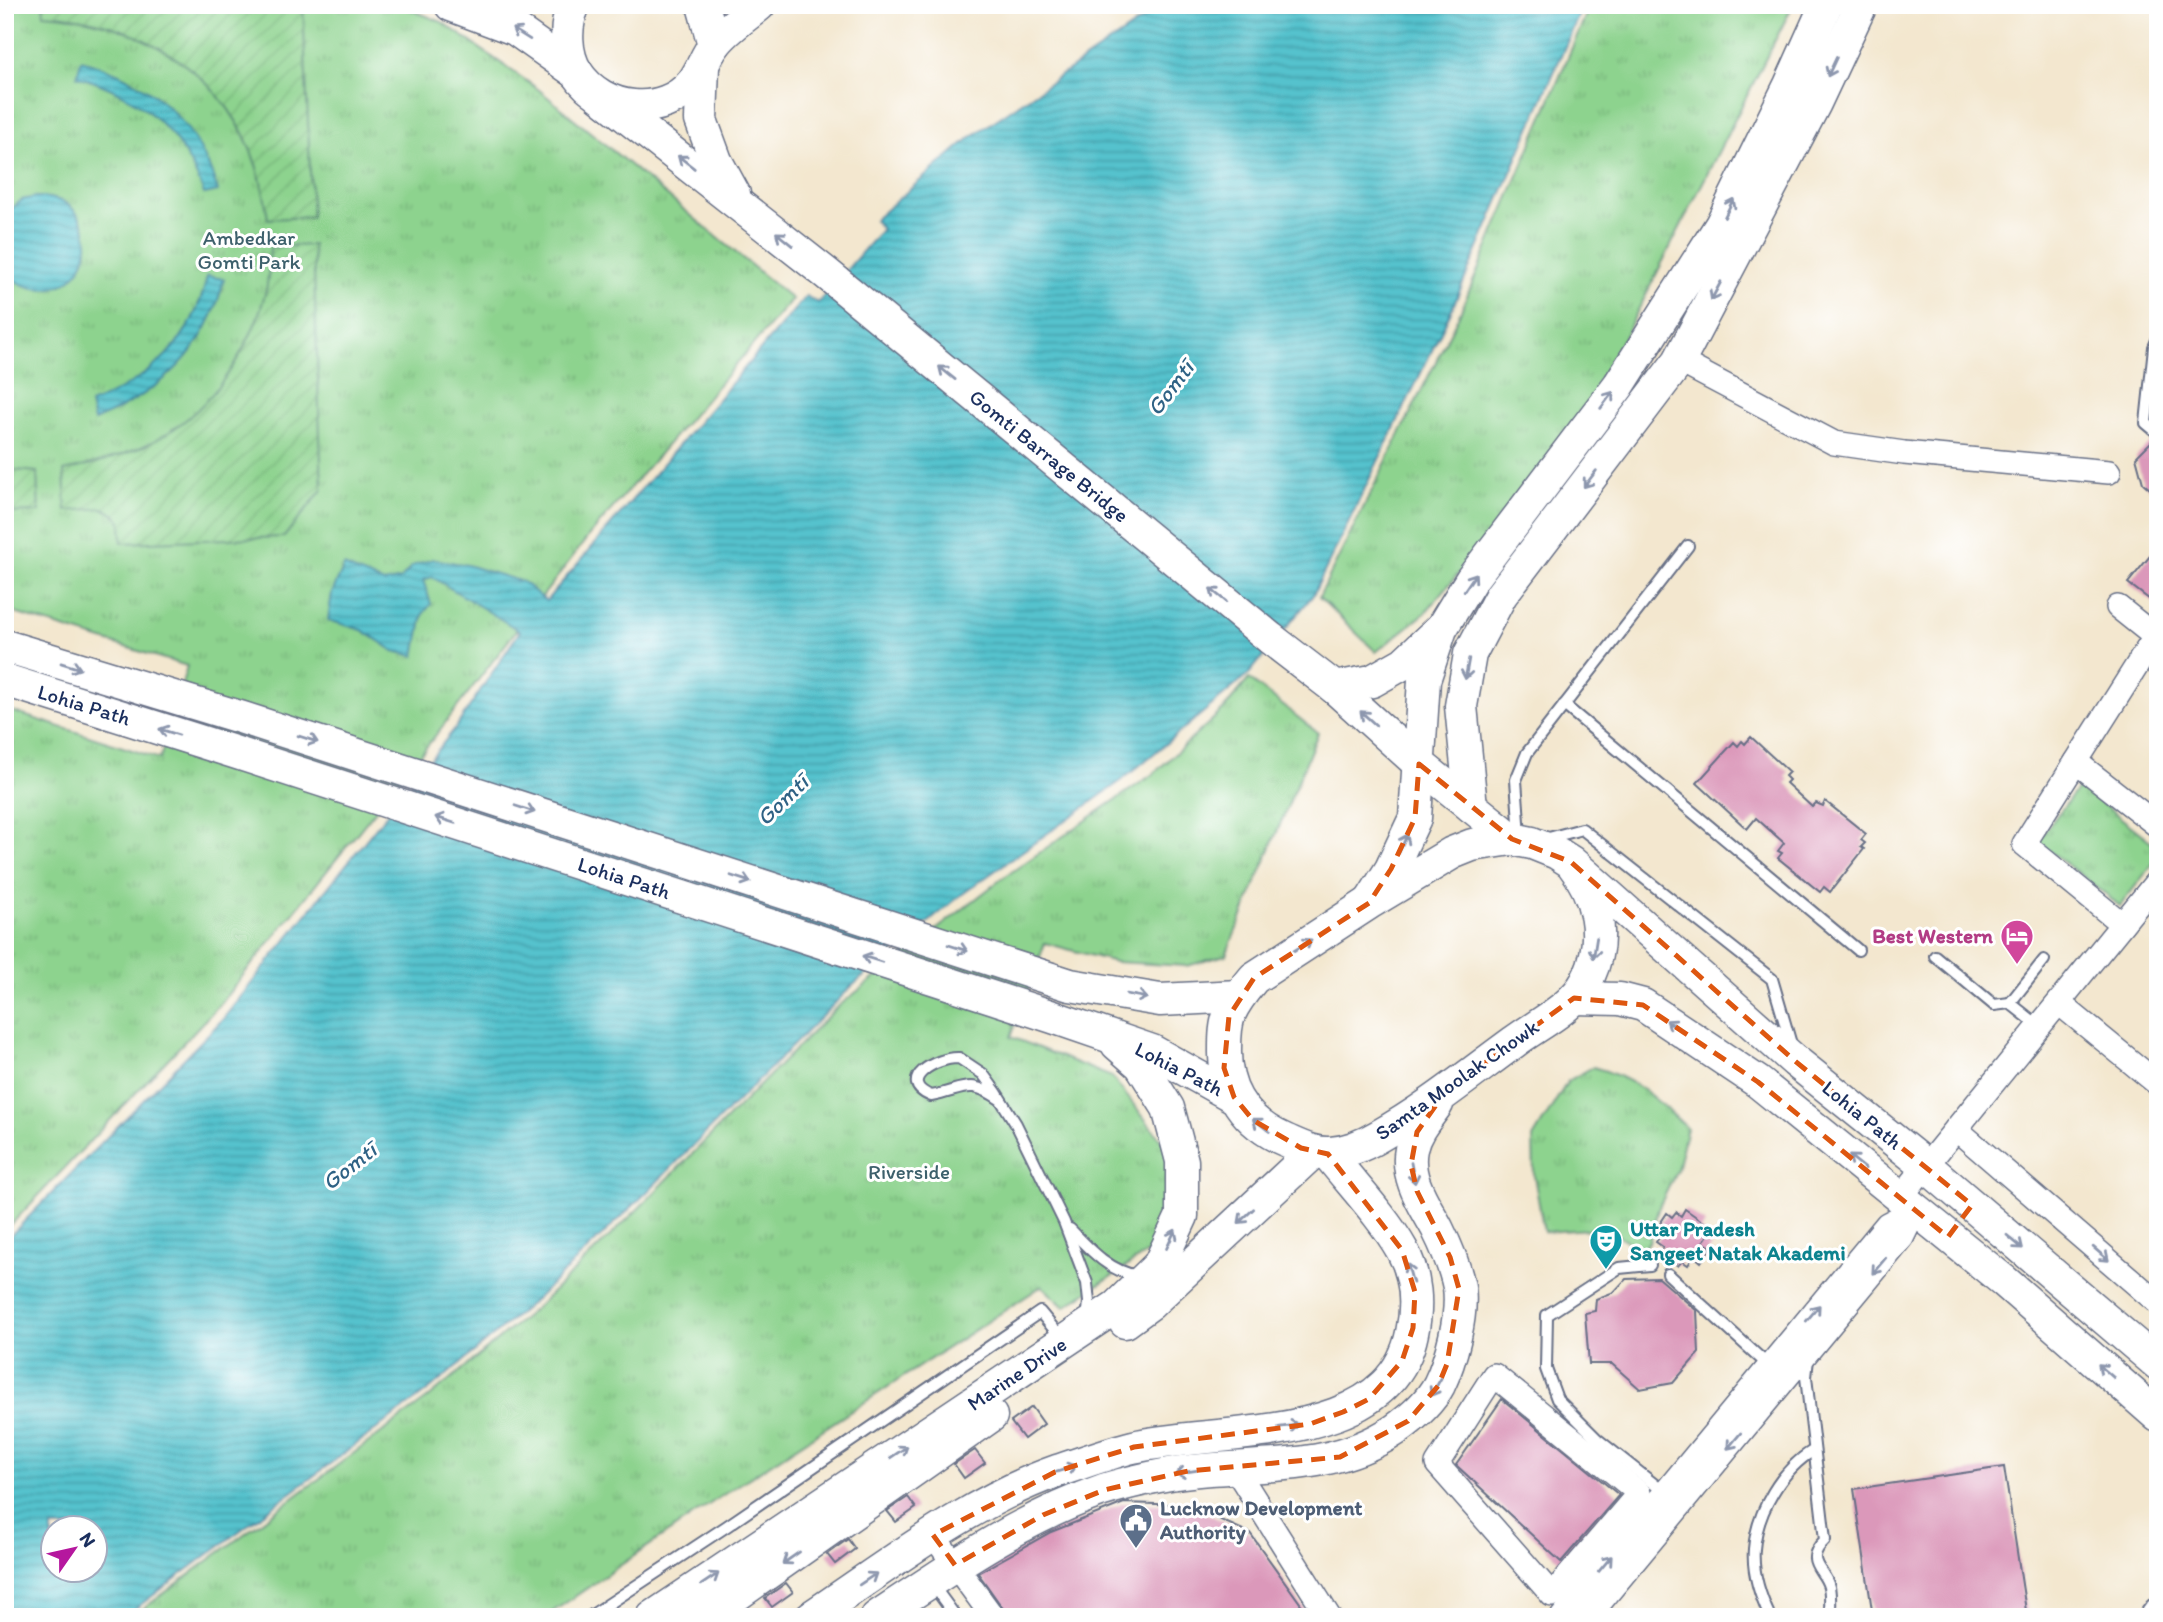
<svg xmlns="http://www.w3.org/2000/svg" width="2163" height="1622" viewBox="0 0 2163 1622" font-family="Itim,sans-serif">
<defs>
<pattern id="grass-tufts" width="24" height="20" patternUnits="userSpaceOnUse" patternTransform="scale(1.75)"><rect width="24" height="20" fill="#8dd38e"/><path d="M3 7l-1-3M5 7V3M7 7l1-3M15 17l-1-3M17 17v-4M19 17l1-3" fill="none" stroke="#79b57d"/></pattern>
<pattern id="garden-furrows" width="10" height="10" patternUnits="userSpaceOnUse" patternTransform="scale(1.75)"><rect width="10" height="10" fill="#8dd38e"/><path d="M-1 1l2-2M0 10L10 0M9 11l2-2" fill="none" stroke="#79b57d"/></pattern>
<pattern id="water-rules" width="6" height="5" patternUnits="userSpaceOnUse" patternTransform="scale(1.75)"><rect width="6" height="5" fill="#55c2cd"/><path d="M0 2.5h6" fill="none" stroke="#469eaa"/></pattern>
</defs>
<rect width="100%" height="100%" fill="#fff"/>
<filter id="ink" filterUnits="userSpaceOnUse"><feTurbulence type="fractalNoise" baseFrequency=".0143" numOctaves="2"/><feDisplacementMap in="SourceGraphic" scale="14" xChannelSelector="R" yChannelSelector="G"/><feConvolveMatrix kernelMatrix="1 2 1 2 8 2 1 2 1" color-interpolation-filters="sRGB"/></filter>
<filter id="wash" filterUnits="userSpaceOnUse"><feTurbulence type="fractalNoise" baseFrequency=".00686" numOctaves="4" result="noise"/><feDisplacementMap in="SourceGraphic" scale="28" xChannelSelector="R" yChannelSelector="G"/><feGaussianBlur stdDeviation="1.57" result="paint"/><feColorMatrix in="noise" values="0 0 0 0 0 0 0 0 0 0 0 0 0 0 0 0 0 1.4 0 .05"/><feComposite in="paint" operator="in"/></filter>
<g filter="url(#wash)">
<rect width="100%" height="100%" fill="#f3e7cf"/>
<g fill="url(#grass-tufts)" stroke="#548176" stroke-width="2">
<polygon points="5,5 399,5 442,22 538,89 792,299 588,537 432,740 220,1004 5,1231 5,709 160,759 187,666 5,610"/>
<polygon points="1590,5 1793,5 1596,393 1495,531 1424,614 1376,652 1319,597 1459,315"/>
<polygon points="1249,679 1318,733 1226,955 1187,966 1115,962 1045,943 1011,1037 1112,1077 1166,1146 1171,1196 1150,1251 1064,1307 1042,1286 720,1497 545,1617 132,1617 427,1399 539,1305 640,1207 836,1008 1000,880 1153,774 1223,710"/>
<polygon points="2080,786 2158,847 2158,857 2120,906 2037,841"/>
<path d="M1593,1067c42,11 63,32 94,61l-10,42 -19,39 -9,33 -13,16 -9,-17 -21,-13 -62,4 -10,-56 -1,-38 35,-57z"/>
</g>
<g fill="url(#garden-furrows)" stroke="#548176" stroke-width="2">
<path d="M43,5h260l9,212 -44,2c-3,-23 -8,-46 -17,-68 -33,-84 -120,-132 -207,-137z"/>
<path d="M313,245l9,245 -38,47 -162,6 -1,-21 -7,-8 -11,-6 -37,3 -2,-40c72,-16 122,-36 165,-99 17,-25 30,-52 37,-82 3,-14 3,-29 4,-43z"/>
<polygon points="5,469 37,472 39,512 5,513"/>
</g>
<g fill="url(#water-rules)" stroke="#387896" stroke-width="2" fill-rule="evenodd">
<path d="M1164,5h419l-132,306 -138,284 -65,80 -127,106 -160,114 -109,91 -214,215 -102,98 -107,91 -305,227h-119v-376l218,-222 233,-292 64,-96 -88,-54 -9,3 8,24 -8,10 -8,42 -21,-5 -32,-21 -34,-10 4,-27 12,-27 40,17 17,-4 11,-13 21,-7 34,6 56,17 23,19 260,-305 12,7 64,-74 -8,-9 97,-83zM52,1528h42v42h-42z"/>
<path d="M81,60c70,20 115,60 137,131l-14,3c-23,-63 -62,-99 -127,-118z"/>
<path d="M36,197c9,0 18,1 27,5 23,12 31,44 17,66 -17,28 -55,26 -75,4v-58l17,-14z"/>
<path d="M207,276l17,3c-17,74 -63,112 -130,142l-4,-17c59,-25 104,-62 117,-128z"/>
</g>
<g id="blocks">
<g fill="#db98ba">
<polygon points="2154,439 2158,441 2158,496 2143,483 2136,457"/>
<polygon points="2158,546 2158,606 2128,583"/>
<polygon points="1751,737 1789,772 1785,776 1789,780 1786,783 1812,807 1816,803 1823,806 1825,801 1866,834 1861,840 1865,843 1861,847 1864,849 1830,892 1824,887 1820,892 1778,858 1782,853 1778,851 1784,843 1756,818 1747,829 1697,783 1734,742 1738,746 1742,741 1745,744"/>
<polygon points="1685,1209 1705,1223 1701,1230 1708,1235 1703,1242 1711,1247 1701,1262 1694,1256 1688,1265 1682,1261 1678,1266 1659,1253 1663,1247 1656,1242 1661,1235 1655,1231 1667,1213 1672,1217 1676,1212 1681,1216"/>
<polygon points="1659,1278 1697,1311 1699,1353 1673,1383 1640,1389 1612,1364 1589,1364 1585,1313 1595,1311 1596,1299 1614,1292 1626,1279"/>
<polygon points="1502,1399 1619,1495 1561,1562 1456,1465"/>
<polygon points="1032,1407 1044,1424 1024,1439 1011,1422"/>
<polygon points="975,1450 985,1463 964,1478 954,1464"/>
<polygon points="2004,1467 2027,1617 1873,1617 1854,1489"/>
<polygon points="908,1497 916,1508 896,1522 887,1511"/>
<polygon points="1124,1503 1187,1505 1250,1533 1310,1617 1009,1617 978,1573 1051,1532"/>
<polygon points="848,1539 855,1549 835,1564 827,1554"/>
<polygon points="786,1583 793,1592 772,1607 765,1598"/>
</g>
</g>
</g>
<g filter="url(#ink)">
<use href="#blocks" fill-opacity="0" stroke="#676f86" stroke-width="2"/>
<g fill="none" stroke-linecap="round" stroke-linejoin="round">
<defs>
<g id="lane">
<polyline points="2158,338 2154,347 2146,423 2158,433"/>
<polyline points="1564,705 1858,950"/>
<polyline points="1520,836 1516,780 1527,753 1688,546"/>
<polyline points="1545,839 1582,829 1772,979 1791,1044"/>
<polyline points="1935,956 1994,1005 2010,1003 2039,1026"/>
<polyline points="2010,1003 2044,960"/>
<path d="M1001,1100c-33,-23 -36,-10 -70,-4 -36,-15 5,-39 28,-38l24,16 13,18 20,32 48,98 23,61 2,19 -2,18"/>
<path d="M1070,1229c19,20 41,44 69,47"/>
<polyline points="1650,1265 1619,1268 1547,1315 1546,1369 1557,1399 1597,1439 1664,1492"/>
<polyline points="1668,1274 1769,1366"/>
<path d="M1808,1359l-2,18 19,163c-23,22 0,29 4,47 2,9 1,20 1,30"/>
<polyline points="932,1584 956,1617"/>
<polyline points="589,1617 727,1526 1040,1312 1063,1340"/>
<path d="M1770,1617c-10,-21 -18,-45 -16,-68 3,-38 28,-80 60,-99"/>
<polyline points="2143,1617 2152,1605 2158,1610"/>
</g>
<g id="street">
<polyline points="1679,361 1834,443 1904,453 2109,472"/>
<polyline points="2118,607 2158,639"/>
<polyline points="2076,762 2158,826"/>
<polyline points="2122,924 2024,844 2155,637"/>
<polyline points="2059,1003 2158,1084"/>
<polyline points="1956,1129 2158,1303"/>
<polyline points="1900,1198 2158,880"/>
<polygon points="1494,1375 1639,1493 1552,1595 1437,1464"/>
<polyline points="1235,1468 1329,1617"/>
<polyline points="933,1535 993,1617"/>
<polyline points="1562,1617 1887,1224 1916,1209"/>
<polyline points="1588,1617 1902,1238 1916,1209"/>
</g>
<g id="secondary">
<polyline points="451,5 515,29 577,73"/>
<path d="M574,5c-10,20 -9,49 3,68 26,39 86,46 116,9 9,-12 13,-27 22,-38 11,-15 30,-27 44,-39"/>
<polyline points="703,5 714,45"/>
<polyline points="703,66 701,120 716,161 734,194"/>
<polyline points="599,95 827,274 1270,638 1335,688 1419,764 1512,839"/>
<polyline points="5,646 243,718 1070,985 1160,1000 1239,996"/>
<polyline points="5,680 234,752 1053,1017 1152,1051 1234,1097"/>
<polyline points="1335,688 1372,681 1404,663 1438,631"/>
<polyline points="1471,806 1461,706 1470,654 1501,595 1679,361 1815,103 1861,5"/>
<path d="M1571,862c26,33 36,74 18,114 -3,7 -10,17 -15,22 -13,15 -43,31 -60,44 -44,32 -87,67 -135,94 -15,9 -31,16 -49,17 -16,1 -31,-7 -45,-13 -39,-17 -61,-48 -60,-91 0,-11 0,-25 5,-36 6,-14 15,-24 24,-35l115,-75 83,-50 20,-8 40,-6 20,4 25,10 14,9 224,199 131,105 232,198"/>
<polyline points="1372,899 1391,869 1415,818 1424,680 1441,629 1471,580 1619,385 1721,225 1790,85 1826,5"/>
<polyline points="1574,998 1620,999 1643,1005 1758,1082 2004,1281 2158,1416"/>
<polyline points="1125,1322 1151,1303 1313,1152"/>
<polyline points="653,1617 1117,1306 1159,1265 1182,1216 1182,1161 1168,1108 1141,1065 1117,1044"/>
<polyline points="705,1617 991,1416"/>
<path d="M811,1617c78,-52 158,-115 246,-146 25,-8 51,-18 76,-24 87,-20 256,0 279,-114 6,-28 4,-58 -10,-83 -18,-32 -51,-67 -74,-96"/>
<path d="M877,1617c72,-48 143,-98 226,-127 22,-7 65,-17 88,-19 71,-8 141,1 204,-41 17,-12 34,-26 44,-45 12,-25 24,-70 20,-98 -4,-20 -13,-41 -22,-59 -13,-24 -32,-50 -26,-79 4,-18 16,-31 26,-45"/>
</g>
</defs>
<use href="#lane" stroke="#676f86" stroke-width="14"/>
<use href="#street" stroke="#676f86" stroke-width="26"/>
<use href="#secondary" stroke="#676f86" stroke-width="35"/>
<use href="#lane" stroke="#fff" stroke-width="10"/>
<use href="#street" stroke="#fff" stroke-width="23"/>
<use href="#secondary" stroke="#fff" stroke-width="32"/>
</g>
<defs><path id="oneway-shaft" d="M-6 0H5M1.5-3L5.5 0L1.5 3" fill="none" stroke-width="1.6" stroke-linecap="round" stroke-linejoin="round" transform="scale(1.75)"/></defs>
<g stroke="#8d97ae">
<use href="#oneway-shaft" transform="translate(521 34) rotate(-148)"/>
<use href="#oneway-shaft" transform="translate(1832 67) rotate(115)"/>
<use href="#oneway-shaft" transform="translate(686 162) rotate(-142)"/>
<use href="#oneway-shaft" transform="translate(1729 208) rotate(-64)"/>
<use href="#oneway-shaft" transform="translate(784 239) rotate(-141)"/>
<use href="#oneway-shaft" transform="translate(1716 291) rotate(118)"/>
<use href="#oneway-shaft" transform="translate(947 373) rotate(-141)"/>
<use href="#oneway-shaft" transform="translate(1607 400) rotate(-53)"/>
<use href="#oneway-shaft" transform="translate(1590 479) rotate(127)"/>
<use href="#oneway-shaft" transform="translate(1470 582) rotate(-56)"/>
<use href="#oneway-shaft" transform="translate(1218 595) rotate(-141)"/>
<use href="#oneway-shaft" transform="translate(71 666) rotate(17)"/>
<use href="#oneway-shaft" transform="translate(1467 669) rotate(100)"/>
<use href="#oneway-shaft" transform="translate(1368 718) rotate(-138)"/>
<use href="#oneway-shaft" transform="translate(169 732) rotate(-163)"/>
<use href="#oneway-shaft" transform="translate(308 739) rotate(18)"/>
<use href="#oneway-shaft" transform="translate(525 809) rotate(18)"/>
<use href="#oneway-shaft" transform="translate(445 820) rotate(-162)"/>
<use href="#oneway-shaft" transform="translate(1403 844) rotate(-65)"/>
<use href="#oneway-shaft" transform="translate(741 879) rotate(18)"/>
<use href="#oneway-shaft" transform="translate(1303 945) rotate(-32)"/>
<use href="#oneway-shaft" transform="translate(958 948) rotate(18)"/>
<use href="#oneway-shaft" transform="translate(1595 948) rotate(99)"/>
<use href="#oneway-shaft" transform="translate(872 959) rotate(-162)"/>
<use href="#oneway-shaft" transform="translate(1137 996) rotate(10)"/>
<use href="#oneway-shaft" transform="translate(1675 1026) rotate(-146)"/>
<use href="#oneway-shaft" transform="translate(1261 1125) rotate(-142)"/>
<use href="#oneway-shaft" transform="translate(1857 1162) rotate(-141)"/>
<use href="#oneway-shaft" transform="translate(1413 1173) rotate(79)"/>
<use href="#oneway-shaft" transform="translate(1246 1216) rotate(137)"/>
<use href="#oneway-shaft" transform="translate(1171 1239) rotate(-65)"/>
<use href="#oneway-shaft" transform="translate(2015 1242) rotate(40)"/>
<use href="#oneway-shaft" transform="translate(2101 1254) rotate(41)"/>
<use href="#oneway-shaft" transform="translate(1879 1266) rotate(130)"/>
<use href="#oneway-shaft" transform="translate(1410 1273) rotate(-106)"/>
<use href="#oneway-shaft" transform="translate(1813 1313) rotate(-50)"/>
<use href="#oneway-shaft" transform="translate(2106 1371) rotate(-139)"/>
<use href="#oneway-shaft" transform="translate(1436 1387) rotate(120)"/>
<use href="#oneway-shaft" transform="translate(1289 1426) rotate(-7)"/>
<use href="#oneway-shaft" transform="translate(1734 1441) rotate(130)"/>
<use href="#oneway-shaft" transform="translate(899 1452) rotate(-34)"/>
<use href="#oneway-shaft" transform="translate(1066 1469) rotate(-18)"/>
<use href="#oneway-shaft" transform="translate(1186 1472) rotate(171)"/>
<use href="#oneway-shaft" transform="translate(791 1558) rotate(145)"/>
<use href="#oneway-shaft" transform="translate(1605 1564) rotate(-50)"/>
<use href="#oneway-shaft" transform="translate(710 1579) rotate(-34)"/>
<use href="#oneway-shaft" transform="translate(868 1579) rotate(-34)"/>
</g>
</g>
<path fill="none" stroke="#de5710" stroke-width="5" stroke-dasharray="14 9" stroke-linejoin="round" d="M1419,764l93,75 59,23 224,199 177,144 -24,32 -190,-155 -115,-77 -69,-7 -128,93 -29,41 -6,33 6,26 33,66 9,32 -12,75 -9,22 -30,35 -68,36 -152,14 -84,19 -61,25 -88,50 -22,-30 122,-63 79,-25 176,-23 33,-12 26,-13 33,-38 11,-33 2,-36 -13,-42 -74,-96 -27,-6 -48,-28 -19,-23 -10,-29 5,-52 25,-38 115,-75 22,-34 24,-51z"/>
<defs>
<symbol id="hotel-pin" viewBox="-11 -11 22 30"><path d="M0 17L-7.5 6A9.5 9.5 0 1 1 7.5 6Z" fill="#d1479c" stroke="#fff"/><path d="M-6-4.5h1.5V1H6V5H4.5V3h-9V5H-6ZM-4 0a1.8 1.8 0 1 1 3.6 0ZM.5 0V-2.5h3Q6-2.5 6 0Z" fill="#fff"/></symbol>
<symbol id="theatre-pin" viewBox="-11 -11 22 30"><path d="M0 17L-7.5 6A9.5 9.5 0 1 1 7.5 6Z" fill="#0f9aa8" stroke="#fff"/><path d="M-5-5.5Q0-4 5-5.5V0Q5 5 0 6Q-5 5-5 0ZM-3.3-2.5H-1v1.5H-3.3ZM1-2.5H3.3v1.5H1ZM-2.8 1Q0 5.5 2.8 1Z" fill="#fff"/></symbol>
<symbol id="civic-pin" viewBox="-11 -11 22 30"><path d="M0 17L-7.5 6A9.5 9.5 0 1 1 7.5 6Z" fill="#5c6f8a" stroke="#fff"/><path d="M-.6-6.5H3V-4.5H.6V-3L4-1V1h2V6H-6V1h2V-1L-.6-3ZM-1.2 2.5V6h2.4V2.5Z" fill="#fff"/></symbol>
</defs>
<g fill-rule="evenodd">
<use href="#hotel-pin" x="1998" y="917" width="38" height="52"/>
<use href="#theatre-pin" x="1587" y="1222" width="38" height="52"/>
<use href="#civic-pin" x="1117" y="1501" width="38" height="52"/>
</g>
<g text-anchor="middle" stroke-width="6" stroke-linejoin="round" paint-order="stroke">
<g font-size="21" fill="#3d606c" stroke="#fff">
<text x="249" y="245">Ambedkar<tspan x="249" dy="24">Gomti Park</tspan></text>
<text x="909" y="1179">Riverside</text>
</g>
<g font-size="21" fill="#1b2f5e" stroke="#fff">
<text transform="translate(1049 456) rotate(39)" y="7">Gomti Barrage Bridge</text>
<text transform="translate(84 705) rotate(17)" y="7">Lohia Path</text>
<text transform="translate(624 878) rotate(18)" y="7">Lohia Path</text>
<text transform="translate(1179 1069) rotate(27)" y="7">Lohia Path</text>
<text transform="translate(1457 1080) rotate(-35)" y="7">Samta Moolak Chowk</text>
<text transform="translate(1862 1115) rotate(39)" y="7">Lohia Path</text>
<text transform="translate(1017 1374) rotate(-34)" y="7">Marine Drive</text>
</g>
<g font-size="21" font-weight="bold" fill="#b23c85" stroke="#fff" text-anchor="end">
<text x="1993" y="943">Best Western</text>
</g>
<g font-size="21" font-weight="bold" fill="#0d838f" stroke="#fff" text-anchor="start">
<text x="1630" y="1236">Uttar Pradesh<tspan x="1630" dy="24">Sangeet Natak Akademi</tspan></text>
</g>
<g font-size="21" font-weight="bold" fill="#4e5e75" stroke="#fff" text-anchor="start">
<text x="1160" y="1515">Lucknow Development<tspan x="1160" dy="24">Authority</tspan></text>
</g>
<g font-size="23" font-style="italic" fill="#2f6285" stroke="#fff">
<text transform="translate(1170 388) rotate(-53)" y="8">Gomtī</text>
<text transform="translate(782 800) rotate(-44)" y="8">Gomtī</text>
<text transform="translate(349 1166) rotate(-38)" y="8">Gomtī</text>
</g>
</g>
<rect width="2163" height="1622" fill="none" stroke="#fff" stroke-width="28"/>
<g transform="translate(74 1549) rotate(56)"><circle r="33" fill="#ffffff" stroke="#a4acbf" stroke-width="2"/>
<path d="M0-5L12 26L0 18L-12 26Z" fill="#b5179e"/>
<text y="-10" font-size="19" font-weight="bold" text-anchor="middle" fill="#1b2f5e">N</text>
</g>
</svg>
